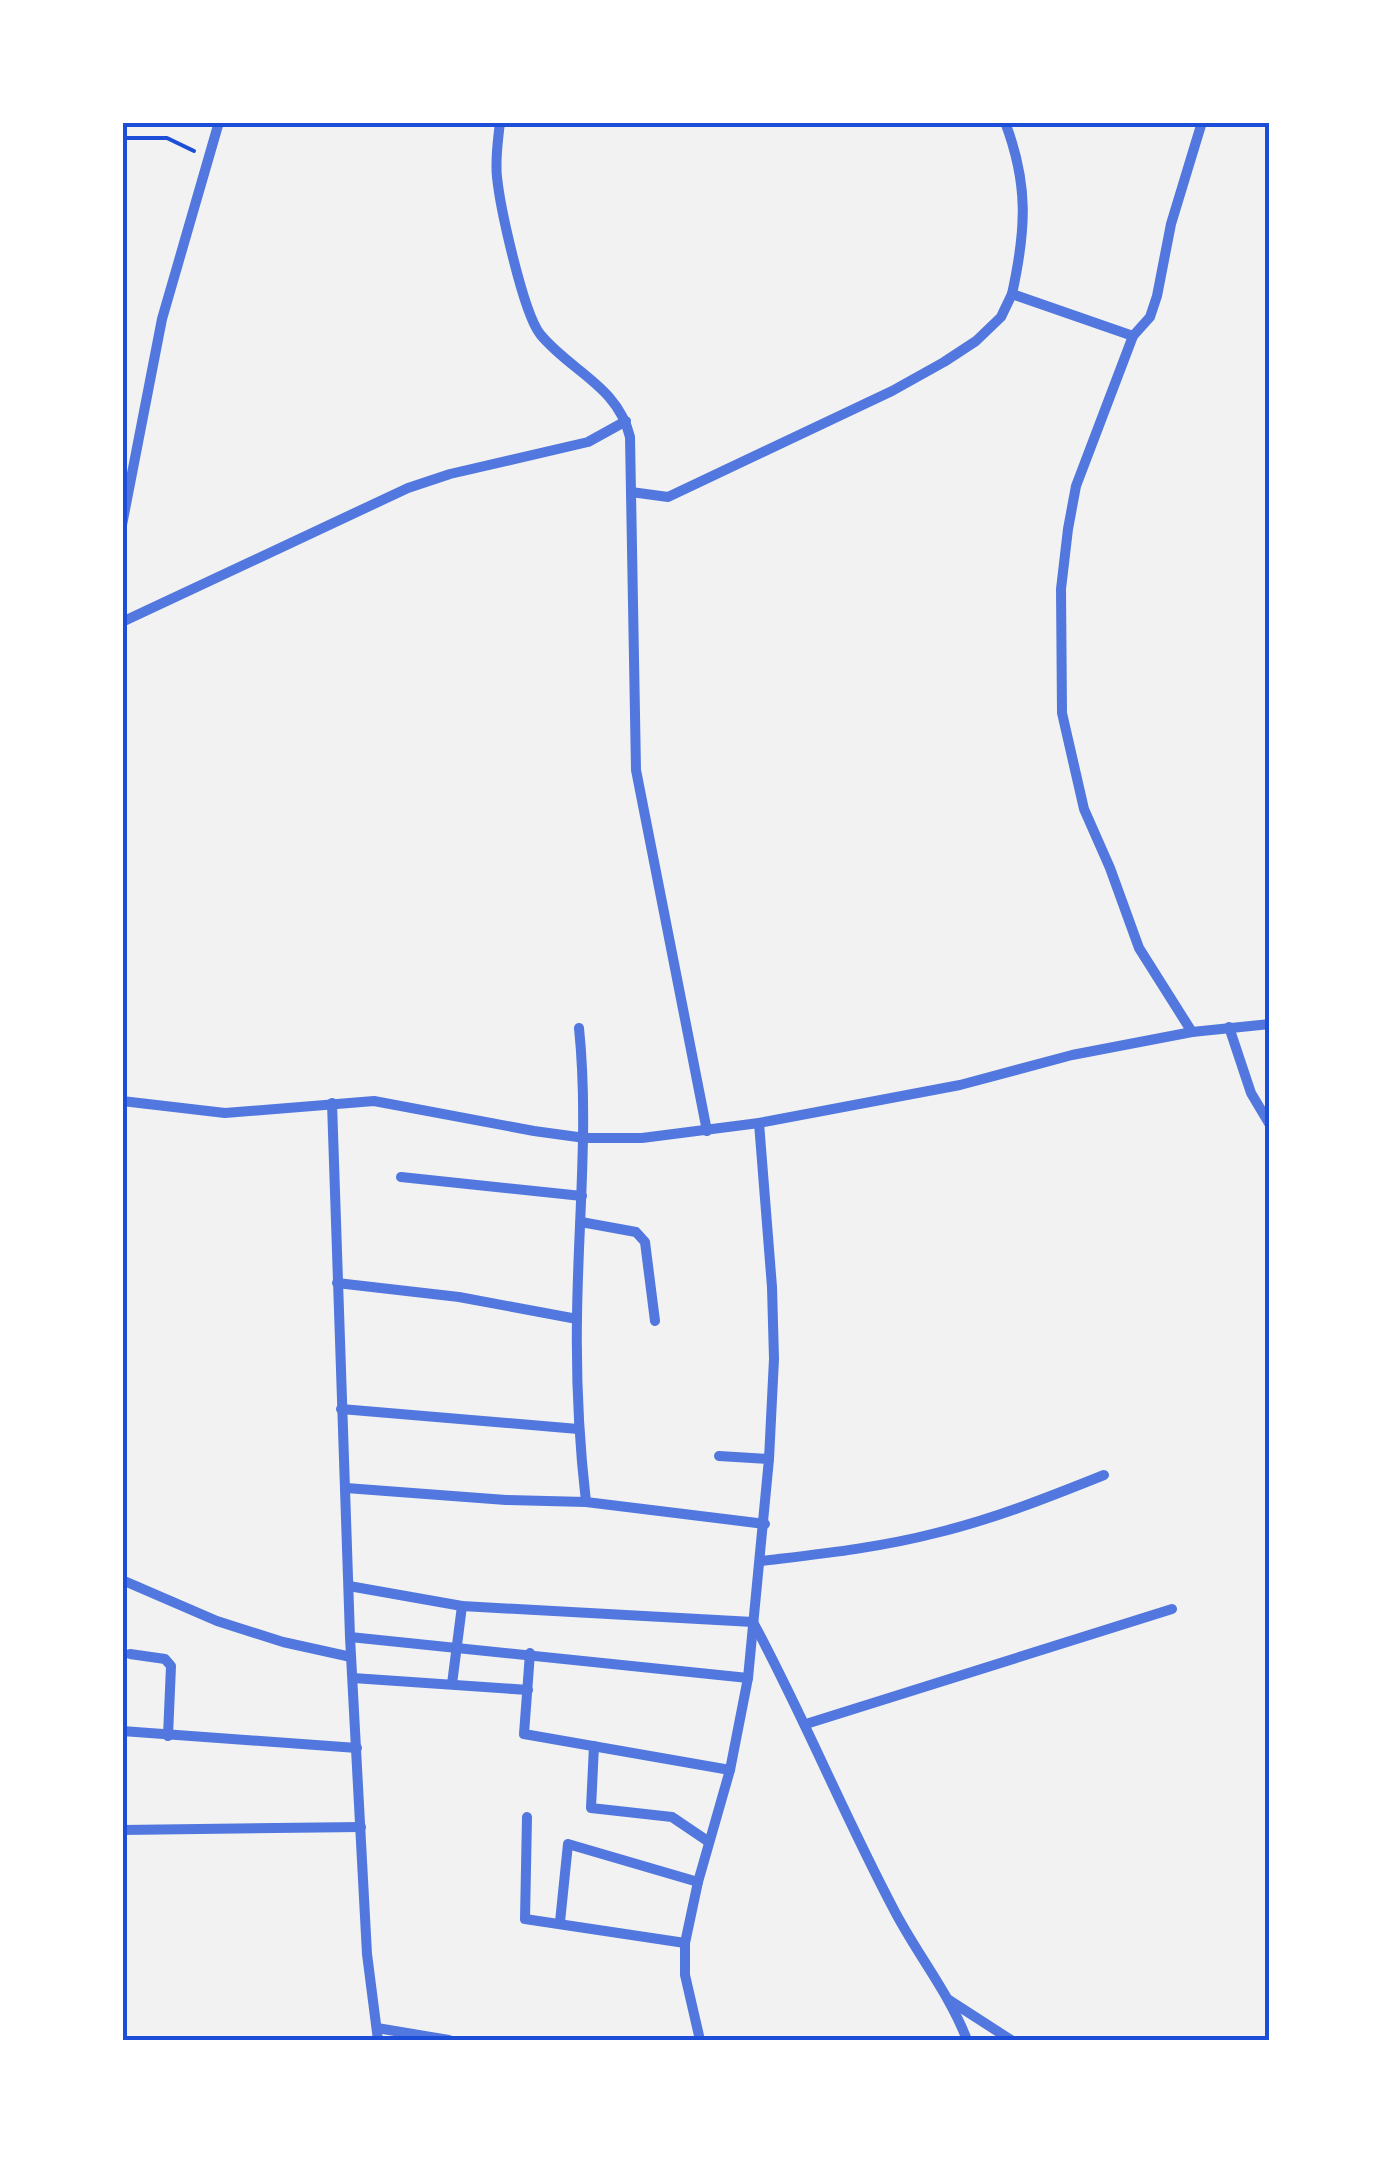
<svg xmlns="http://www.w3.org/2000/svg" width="1392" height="2163" viewBox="0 0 1392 2163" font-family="'PT Sans',sans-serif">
<rect width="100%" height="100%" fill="#f2f2f2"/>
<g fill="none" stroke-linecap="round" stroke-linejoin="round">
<polyline stroke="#1d4ed8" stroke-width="4" points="122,138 167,138 194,151"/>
<g stroke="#5277de" stroke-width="10">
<path d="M500,122c-2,19 -5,36 -3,55 3,30 26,135 43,157 30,37 78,52 90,103l6,333 71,361"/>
<path d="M1005,122c24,63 21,108 7,172l121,42"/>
<polyline points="631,492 668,497 892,391 944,362 976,341 1001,317 1012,294"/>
<polyline points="122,525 162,319 219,122"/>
<polyline points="122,622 408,488 450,474 588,442 626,421"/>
<polyline points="1229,1027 1251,1093 1270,1125"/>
<path d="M579,1028c10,97 -1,193 -2,290 -1,62 2,123 9,184"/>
<polyline points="1192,1032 1139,948 1110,868 1084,809 1062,713 1061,589 1068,529 1076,486 1133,336 1150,317 1157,296 1171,224 1202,122"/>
<polyline points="122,1101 225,1113 374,1101 534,1131 585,1138 642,1138 759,1123 960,1085 1072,1055 1192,1032 1270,1024"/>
<polyline points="332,1103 350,1637 367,1954 378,2040"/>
<polyline points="401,1177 582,1196"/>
<polyline points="581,1222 636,1232 645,1242 655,1321"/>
<polyline points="337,1283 459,1297 577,1319"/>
<polyline points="341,1409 578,1429"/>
<polyline points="719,1456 769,1459"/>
<polyline points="346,1488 506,1500 586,1502 765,1524"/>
<path d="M761,1561c58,-7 117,-13 175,-28 58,-14 113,-36 168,-58"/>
<polyline points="122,1580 217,1621 283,1642 351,1657"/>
<path d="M349,1586l113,20 291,16c50,93 90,191 139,284 23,46 57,86 75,134"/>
<polyline points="350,1637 748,1678"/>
<polyline points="530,1653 524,1734 730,1770"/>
<polyline points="130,1654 165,1659 171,1666 168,1736"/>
<polyline points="353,1678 528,1690"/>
<polyline points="452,1684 462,1606"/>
<polyline points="806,1724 1172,1609"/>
<polyline points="122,1731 357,1748"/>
<polyline points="594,1746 591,1808 672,1817 709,1842"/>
<polyline points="527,1817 525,1919 685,1943"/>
<polyline points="122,1830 361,1827"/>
<polyline points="560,1922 568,1844 698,1882"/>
<polyline points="949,2000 1011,2040"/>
<polyline points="377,2028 449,2040"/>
<polyline points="700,2040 685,1975 685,1943 698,1882 730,1770 748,1678 769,1459 774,1359 772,1287 759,1123"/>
</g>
</g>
<rect width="1392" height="2163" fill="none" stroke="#ffffff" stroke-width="250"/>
<rect x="125" y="125" width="1142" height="1913" fill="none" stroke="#1d4ed8" stroke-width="4"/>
</svg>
